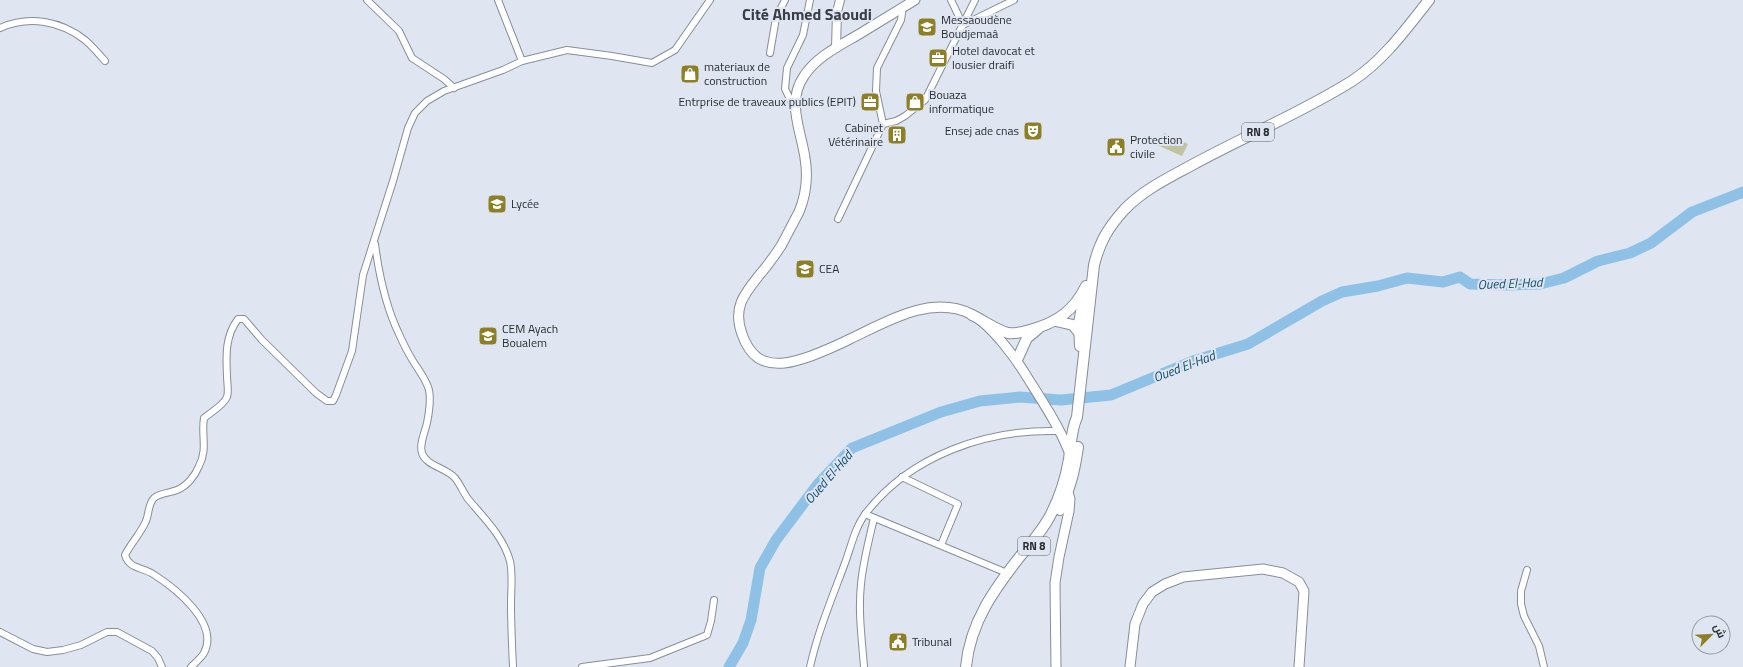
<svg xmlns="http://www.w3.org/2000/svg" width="1743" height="667" viewBox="0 0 1743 667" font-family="'Titillium Web',Cairo,sans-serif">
<rect width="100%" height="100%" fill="#dfe6f1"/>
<polygon fill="#bfc3a1" points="1164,133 1188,144 1182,156 1157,145"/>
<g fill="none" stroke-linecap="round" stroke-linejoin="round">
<polyline stroke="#8fc1e7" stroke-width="11" points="729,667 743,643 751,620 760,568 776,540 818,484 852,448 941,412 980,401 1020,397 1061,400 1111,395 1193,361 1248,344 1322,301 1342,292 1378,286 1407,278 1443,282 1460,277 1470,284 1507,285 1540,284 1564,278 1598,261 1630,253 1651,243 1692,212 1743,192"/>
<defs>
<g id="minor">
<polyline points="367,0 399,31 412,58 444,79 454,88"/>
<polyline points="498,0 522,61 567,50 612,56 652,63 675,50 710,0"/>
<polyline points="951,0 963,25"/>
<polyline points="963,25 1014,0"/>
<path d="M0,28c29,-13 61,-7 85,12 7,6 14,14 20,21"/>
<polyline points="770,53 776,18 785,0"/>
<polyline points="794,107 785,89 787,68 803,35 810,0"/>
<polyline points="883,124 896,121 905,116 925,100 975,0"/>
<polyline points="838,219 883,124 876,91 877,68 901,20 903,7"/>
<path d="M375,244c4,31 10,61 24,90 4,9 9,19 14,27 6,10 13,18 16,29 2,10 0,23 -2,33 -2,9 -8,21 -5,30 4,13 25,15 33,25 5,6 8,14 13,21 16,19 35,37 42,62 3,14 1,28 1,42 0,22 1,43 2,64"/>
<polyline points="902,477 958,504 941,545"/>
<polyline points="865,514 1007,573"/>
<polyline points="1527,570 1521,591 1521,604 1524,616 1539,646 1544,667"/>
<polyline points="0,632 33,649 47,652 63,650 81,645 107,632 117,632 152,651 158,658 162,667"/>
<path d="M191,667c4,-4 10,-9 13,-14 16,-30 -29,-65 -51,-79 -11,-7 -24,-5 -28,-19 6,-12 16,-22 21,-34 3,-7 2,-17 8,-23 5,-5 16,-5 23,-8 10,-4 18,-14 22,-24 9,-17 2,-31 5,-48 7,-6 19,-12 23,-21 2,-6 0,-14 0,-21 -1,-20 -2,-40 11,-57h6l18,21 54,53 11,8h6l3,-6 16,-44 11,-76 30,-94 15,-53 7,-15 12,-12 17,-10 59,-21 19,-9"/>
<polyline points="582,667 650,658 707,635 711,621 714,600"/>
<path d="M810,667c8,-36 22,-69 35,-104 6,-16 10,-36 21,-50 45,-58 121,-84 193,-82"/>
<path d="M864,667c-2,-27 -6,-55 -3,-83 2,-22 8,-44 13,-66"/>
</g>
<polyline id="tertiary" points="836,48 837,12 840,0"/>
<g id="secondary">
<path d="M915,0c-18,11 -36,22 -54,33 -20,12 -44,23 -57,43 -18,26 -3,54 1,82 3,18 1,37 -6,54 -6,11 -12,23 -18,34 -6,9 -13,19 -20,27 -16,20 -29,34 -19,61 3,9 8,18 16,24 17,10 36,4 53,-2 13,-5 27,-11 39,-17 36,-17 81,-45 121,-25 21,11 46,46 58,66 15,24 31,48 41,74"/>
<polyline points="1056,667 1055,583 1059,557 1069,511 1070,499 1067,489"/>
<polyline points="1130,667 1135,624 1143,604 1152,592 1165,584 1183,577 1263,569 1283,573 1299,582 1304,591 1299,667"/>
</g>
<g id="primary">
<path d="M972,315c11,5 24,15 36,18 7,1 15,-1 22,-3 26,-7 44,-19 56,-44"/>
<polyline points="1056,321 1073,325 1080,334"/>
<polyline points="1080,346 1079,323 1084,296"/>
<polyline points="1017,360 1027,338 1038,329"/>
<path d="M1060,510c11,-25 14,-36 18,-63"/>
<path d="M966,667c4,-45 29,-79 56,-113 11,-13 23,-27 30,-42 8,-16 14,-35 17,-53 2,-14 2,-29 8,-42l17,-152c6,-24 14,-37 30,-55 19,-20 44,-32 68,-45 53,-29 109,-52 160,-84 32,-21 54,-52 77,-81"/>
</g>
</defs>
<use href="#minor" stroke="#878e98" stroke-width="8"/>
<use href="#tertiary" stroke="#878e98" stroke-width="10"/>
<use href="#secondary" stroke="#878e98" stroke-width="11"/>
<use href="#primary" stroke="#878e98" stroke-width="12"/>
<use href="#minor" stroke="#fff" stroke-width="6"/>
<use href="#tertiary" stroke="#fff" stroke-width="8"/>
<use href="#secondary" stroke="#fff" stroke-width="9"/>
<use href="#primary" stroke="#fff" stroke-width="10"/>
</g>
<defs>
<symbol id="school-square" viewBox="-11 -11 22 22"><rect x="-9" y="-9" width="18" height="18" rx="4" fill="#8c7f25" stroke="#dfe6f1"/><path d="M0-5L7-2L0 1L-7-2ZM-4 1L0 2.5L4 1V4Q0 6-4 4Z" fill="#fff"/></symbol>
<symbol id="office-square" viewBox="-11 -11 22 22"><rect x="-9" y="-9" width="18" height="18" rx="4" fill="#8c7f25" stroke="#dfe6f1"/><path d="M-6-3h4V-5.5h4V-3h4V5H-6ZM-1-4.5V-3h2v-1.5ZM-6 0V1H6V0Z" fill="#fff"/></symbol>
<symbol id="shop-square" viewBox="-11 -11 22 22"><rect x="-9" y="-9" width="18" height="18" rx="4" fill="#8c7f25" stroke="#dfe6f1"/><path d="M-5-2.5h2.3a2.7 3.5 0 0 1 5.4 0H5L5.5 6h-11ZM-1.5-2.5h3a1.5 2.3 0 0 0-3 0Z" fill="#fff"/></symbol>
<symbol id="theatre-square" viewBox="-11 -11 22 22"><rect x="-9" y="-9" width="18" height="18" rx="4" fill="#8c7f25" stroke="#dfe6f1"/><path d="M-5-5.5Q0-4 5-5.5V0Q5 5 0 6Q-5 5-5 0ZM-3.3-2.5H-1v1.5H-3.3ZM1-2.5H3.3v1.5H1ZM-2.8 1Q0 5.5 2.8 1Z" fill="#fff"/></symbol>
<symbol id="building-square" viewBox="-11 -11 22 22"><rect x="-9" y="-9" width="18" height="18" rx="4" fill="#8c7f25" stroke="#dfe6f1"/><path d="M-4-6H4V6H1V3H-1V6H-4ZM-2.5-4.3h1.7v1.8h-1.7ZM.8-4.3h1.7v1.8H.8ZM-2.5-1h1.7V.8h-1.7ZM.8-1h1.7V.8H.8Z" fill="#fff"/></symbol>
<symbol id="civic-square" viewBox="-11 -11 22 22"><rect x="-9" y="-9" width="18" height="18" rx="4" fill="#8c7f25" stroke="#dfe6f1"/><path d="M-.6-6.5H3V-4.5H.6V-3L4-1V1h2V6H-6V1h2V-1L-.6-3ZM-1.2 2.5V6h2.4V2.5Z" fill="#fff"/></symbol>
<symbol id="university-square" viewBox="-11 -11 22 22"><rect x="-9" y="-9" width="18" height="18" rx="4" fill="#8c7f25" stroke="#dfe6f1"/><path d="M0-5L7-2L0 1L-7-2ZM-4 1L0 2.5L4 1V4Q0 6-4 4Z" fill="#fff"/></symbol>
</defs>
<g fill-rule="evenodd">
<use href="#school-square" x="916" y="16" width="22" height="22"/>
<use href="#office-square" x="927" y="47" width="22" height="22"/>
<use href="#shop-square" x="679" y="63" width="22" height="22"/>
<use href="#office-square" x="859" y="91" width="22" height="22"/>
<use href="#shop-square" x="904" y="91" width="22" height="22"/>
<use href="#theatre-square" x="1022" y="120" width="22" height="22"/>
<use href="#building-square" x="886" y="124" width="22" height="22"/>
<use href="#civic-square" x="1105" y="136" width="22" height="22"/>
<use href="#school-square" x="486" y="193" width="22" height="22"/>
<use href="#university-square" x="794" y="258" width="22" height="22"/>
<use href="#school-square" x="477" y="325" width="22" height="22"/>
<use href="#civic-square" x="887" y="631" width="22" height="22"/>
</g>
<g text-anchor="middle" stroke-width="4" stroke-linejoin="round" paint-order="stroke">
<g fill="#dfe6f1" stroke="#60646b" stroke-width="1">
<rect x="1242" y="123" width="32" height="18" rx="3"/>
<rect x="1018" y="537" width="32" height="18" rx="3"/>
</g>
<g font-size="11" font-weight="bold" fill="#2a2d31">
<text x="1258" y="136">RN 8</text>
<text x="1034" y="550">RN 8</text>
</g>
<g font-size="12" fill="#2a2d31" stroke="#dfe6f1" text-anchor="start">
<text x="941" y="24">Messaoudène<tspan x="941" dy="14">Boudjemaâ</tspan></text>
<text x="952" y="55">Hotel davocat et<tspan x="952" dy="14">lousier draifi</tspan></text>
<text x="704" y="71">materiaux de<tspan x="704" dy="14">construction</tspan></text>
<text x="929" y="99">Bouaza<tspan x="929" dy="14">informatique</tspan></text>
<text x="856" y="106" text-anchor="end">Entrprise de traveaux publics (EPIT)</text>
<text x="883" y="132" text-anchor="end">Cabinet<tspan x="883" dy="14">Vétérinaire</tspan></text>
<text x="1019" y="135" text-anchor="end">Ensej ade cnas</text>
<text x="1130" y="144">Protection<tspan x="1130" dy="14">civile</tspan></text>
<text x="511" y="208">Lycée</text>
<text x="819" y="273">CEA</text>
<text x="502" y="333">CEM Ayach<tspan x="502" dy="14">Boualem</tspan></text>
<text x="912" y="646">Tribunal</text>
</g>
<g font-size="13" font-style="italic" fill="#124d71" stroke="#dfe6f1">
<text transform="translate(1510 283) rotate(-2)" y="5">Oued El-Had</text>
<text transform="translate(1184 366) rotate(-21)" y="5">Oued El-Had</text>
<text transform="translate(828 477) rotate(-49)" y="5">Oued El-Had</text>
</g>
<g font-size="16" font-weight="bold" fill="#383d46" stroke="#dfe6f1">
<text x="807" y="20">Cité Ahmed Saoudi</text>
</g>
</g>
<g transform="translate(1711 635) rotate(66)"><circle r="19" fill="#dfe6f1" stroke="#979ca4"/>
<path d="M0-3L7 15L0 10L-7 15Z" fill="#8c7f25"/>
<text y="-6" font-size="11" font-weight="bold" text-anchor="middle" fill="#2a2d31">ش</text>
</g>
</svg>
